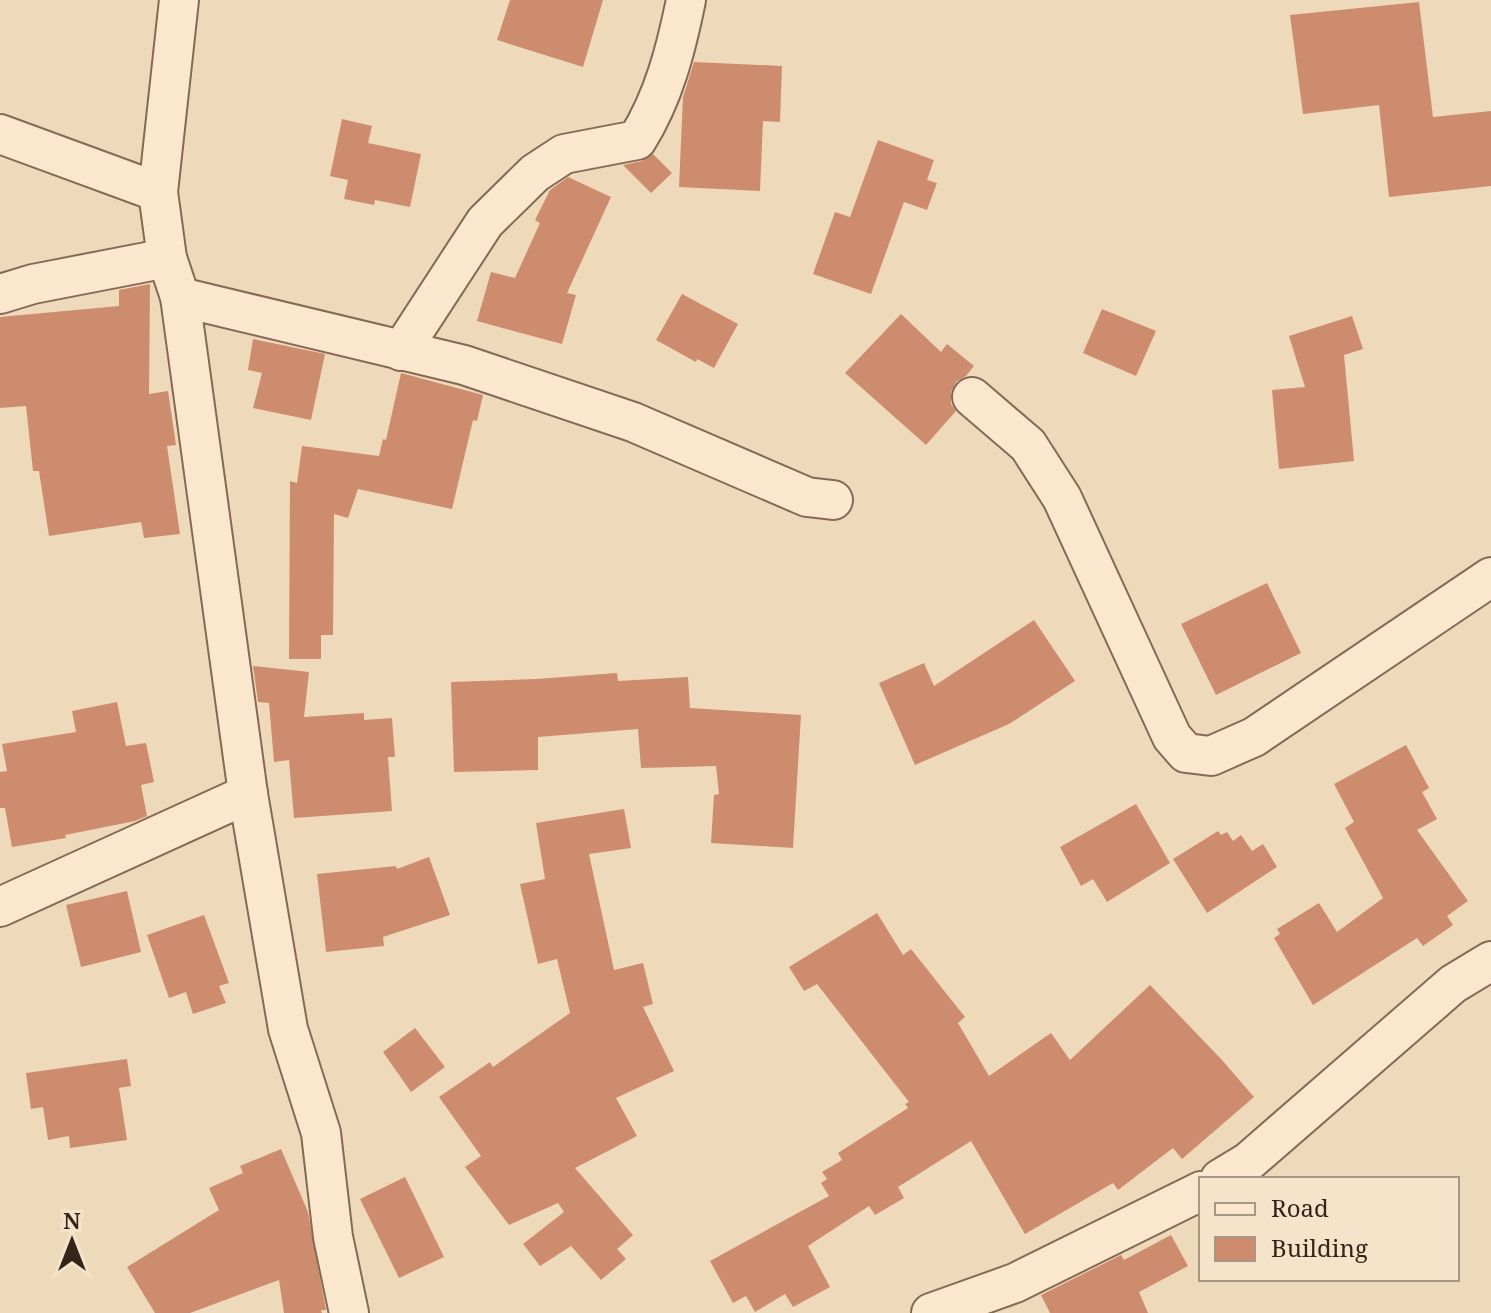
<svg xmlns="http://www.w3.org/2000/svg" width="1491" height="1313" viewBox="0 0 1491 1313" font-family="'Noto Serif',serif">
<rect width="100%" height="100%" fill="#efd9bb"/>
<g fill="#ce8c6f">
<polygon points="510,0 603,0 583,67 497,40"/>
<polygon points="1419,2 1433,117 1491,111 1491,186 1389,197 1379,105 1303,114 1290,15"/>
<polygon points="694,62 782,66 780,122 763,121 760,191 679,187 683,97"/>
<polygon points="342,119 372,126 368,143 421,154 410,207 375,200 374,205 344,199 348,180 330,176"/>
<polygon points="878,140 934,160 927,180 937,183 927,210 904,202 871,294 813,274 835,212 850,217"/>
<polygon points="653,154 672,173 651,193 623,165 642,161"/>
<polygon points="568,177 611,197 567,293 576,295 562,344 477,321 491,272 515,278 540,223 535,220 550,190"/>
<polygon points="150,284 149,394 168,391 176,445 167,446 180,534 144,538 141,522 49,536 39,471 33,471 26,406 0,408 0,317 119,306 119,290"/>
<polygon points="682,294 738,324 714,368 697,359 696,362 656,340"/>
<polygon points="1102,309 1156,331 1136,376 1083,353"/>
<polygon points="901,314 941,352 947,344 974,366 966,376 956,382 951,392 951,404 956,411 926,445 845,373"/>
<polygon points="1352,316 1363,349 1344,355 1354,461 1279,469 1272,390 1305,387 1289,336"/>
<polygon points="253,339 325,354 311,420 253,408 262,373 248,370"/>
<polygon points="401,373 483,395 477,421 473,420 452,509 358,489 348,518 334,514 333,635 321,635 321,659 289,659 290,481 297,483 302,446 379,456 383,439 386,440"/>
<polygon points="1267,583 1301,653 1216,695 1181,624"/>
<polygon points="1034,620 1075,681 1009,724 915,765 879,683 924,663 934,686"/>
<polygon points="253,666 309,672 304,717 364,713 364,720 392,718 395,757 388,757 392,811 294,818 289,760 274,762 269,703 258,702"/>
<polygon points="617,673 618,681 688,677 690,708 801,715 793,848 711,843 714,795 719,794 716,766 641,768 638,729 538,737 538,770 454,772 451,682 536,679"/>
<polygon points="117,702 126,746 146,743 154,782 141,785 147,816 135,821 65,835 66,838 12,847 5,808 0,808 0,772 7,771 2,744 76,732 72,711"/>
<polygon points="1406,745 1429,788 1422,792 1437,819 1417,830 1468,901 1447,916 1453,925 1423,946 1417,938 1313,1005 1274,938 1280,934 1277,929 1319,903 1337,932 1383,898 1345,828 1354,822 1334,784"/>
<polygon points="1136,804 1170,863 1107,902 1093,879 1081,886 1060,847"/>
<polygon points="624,809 631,848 589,854 614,970 643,963 653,1004 643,1007 674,1071 616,1098 637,1136 575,1168 633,1235 617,1249 626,1259 601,1280 571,1246 540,1266 523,1244 564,1212 558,1203 509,1225 465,1167 481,1156 439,1097 490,1062 493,1067 570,1013 557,959 538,964 520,884 545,879 536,823"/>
<polygon points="1218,831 1221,835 1227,832 1233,841 1241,835 1252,851 1263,844 1277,867 1207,913 1173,859"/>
<polygon points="429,857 450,915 383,937 384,946 326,952 317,874 396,866 397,869"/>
<polygon points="127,891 141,952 81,967 66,905"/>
<polygon points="877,913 903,955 911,949 965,1017 958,1023 989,1076 1051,1033 1070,1060 1150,985 1222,1060 1254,1097 1182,1159 1173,1148 1118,1190 1113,1183 1025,1234 971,1141 898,1187 904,1198 875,1215 869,1206 808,1246 830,1287 793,1307 785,1294 755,1312 746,1296 733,1303 710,1261 829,1196 821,1183 827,1179 822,1172 842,1160 838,1153 908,1108 905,1104 909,1102 817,984 804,991 789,967"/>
<polygon points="204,915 229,983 219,986 226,1003 193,1014 186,992 169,998 147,935"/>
<polygon points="415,1028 445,1067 411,1092 383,1052"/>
<polygon points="127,1059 131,1086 119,1088 127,1140 70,1148 69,1136 48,1140 43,1107 31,1109 26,1073"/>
<polygon points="281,1149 308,1212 326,1310 321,1310 322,1313 284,1313 279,1280 190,1313 155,1313 127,1267 219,1210 209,1188 243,1173 240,1166"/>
<polygon points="405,1177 444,1257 399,1278 360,1199"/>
<polygon points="1171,1235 1188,1266 1139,1292 1148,1313 1050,1313 1041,1295 1121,1255 1124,1260"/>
</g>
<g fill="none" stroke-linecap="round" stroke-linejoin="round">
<defs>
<g id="minor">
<polyline points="179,0 158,192 167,258 180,297 248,794 288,1029 321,1133 333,1237 349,1313"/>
<polyline points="0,134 158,192"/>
<polyline points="0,294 33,284 167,258"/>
<polyline points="180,297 464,365 633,422 807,497 833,500"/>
<path d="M401,351l84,-129 50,-49 29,-19 73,-14c27,-43 39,-91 49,-140"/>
<polyline points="972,397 1028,445 1062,498 1172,737 1186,753 1211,756 1254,737 1491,577"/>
<polyline points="0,907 248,794"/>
<polyline points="1220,1179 1248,1162 1453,984 1491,961"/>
<polyline points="931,1313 1015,1283 1201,1191"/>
</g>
</defs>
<use href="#minor" stroke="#866955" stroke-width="42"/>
<use href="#minor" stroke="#fae7ce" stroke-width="38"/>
</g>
<rect x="1199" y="1177" width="260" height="104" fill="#f6e4ca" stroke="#a89784" stroke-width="2"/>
<rect x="1215" y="1203" width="40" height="12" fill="#fae7ce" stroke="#a89784" stroke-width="2"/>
<text x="1271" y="1217" font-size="24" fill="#34241a">Road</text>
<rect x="1215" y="1237" width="40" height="24" fill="#ce8c6f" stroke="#a89784" stroke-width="2"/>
<text x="1271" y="1257" font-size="24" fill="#34241a">Building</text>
<g transform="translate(72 1241)" stroke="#f6e4ca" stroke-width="6" paint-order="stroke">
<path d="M0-6L14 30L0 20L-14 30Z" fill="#34241a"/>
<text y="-12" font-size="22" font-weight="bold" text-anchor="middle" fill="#34241a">N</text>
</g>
</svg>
